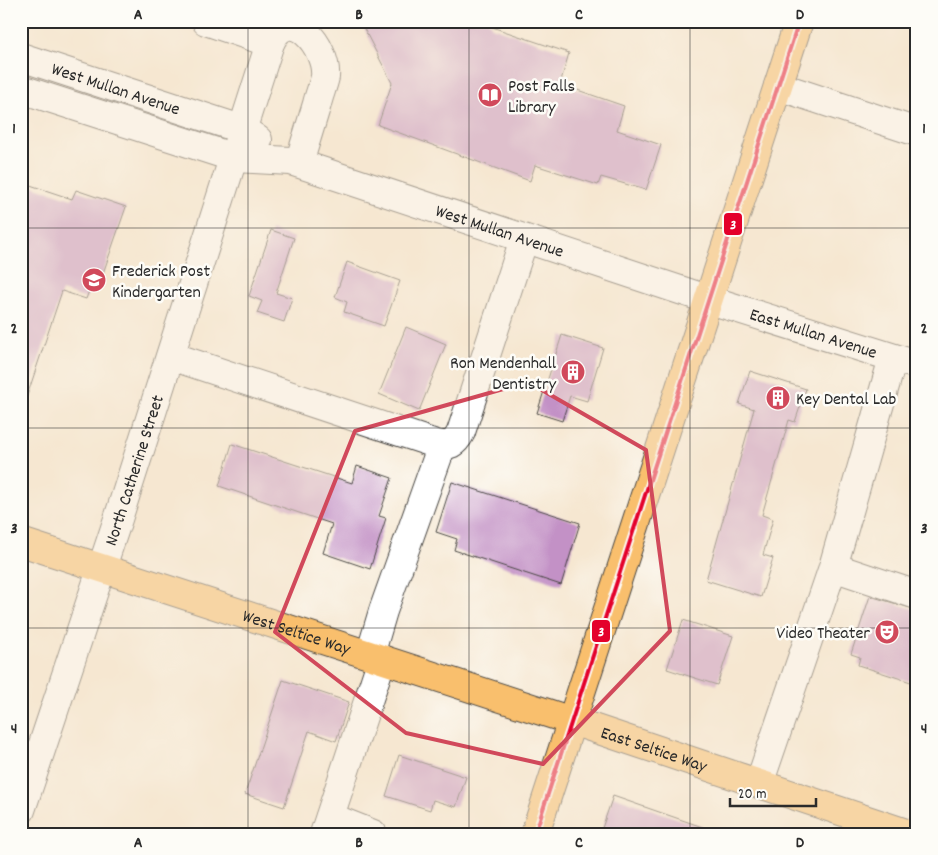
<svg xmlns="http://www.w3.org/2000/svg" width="938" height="855" viewBox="0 0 938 855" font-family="Dekko,sans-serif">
<rect width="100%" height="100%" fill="#fdfcf7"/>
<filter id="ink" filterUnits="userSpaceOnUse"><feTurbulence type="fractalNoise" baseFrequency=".02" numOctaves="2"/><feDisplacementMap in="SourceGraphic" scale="10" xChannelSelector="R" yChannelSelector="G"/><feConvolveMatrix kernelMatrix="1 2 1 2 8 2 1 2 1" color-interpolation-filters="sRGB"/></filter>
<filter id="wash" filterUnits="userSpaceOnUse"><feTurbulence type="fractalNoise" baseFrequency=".0096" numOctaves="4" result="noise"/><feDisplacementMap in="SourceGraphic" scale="20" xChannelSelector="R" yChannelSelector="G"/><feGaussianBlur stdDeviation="1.12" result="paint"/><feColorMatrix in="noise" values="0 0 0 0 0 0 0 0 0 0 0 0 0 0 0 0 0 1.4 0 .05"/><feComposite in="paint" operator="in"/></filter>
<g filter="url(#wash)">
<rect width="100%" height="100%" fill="#f6e7d1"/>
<g id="blocks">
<g fill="#c391c6">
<polygon points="360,21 488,21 492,27 569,53 560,84 624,106 617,130 661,145 646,190 601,177 598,185 535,165 530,181 378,125 392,83"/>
<polygon points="21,182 72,199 76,190 126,207 100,282 93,280 86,299 62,291 26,399 21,399"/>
<polygon points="271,230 294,238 276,293 292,298 284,322 257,313 262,301 249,296"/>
<polygon points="347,262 400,281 384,326 344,312 347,302 335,297"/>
<polygon points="406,327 446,344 419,411 379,394"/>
<polygon points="562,335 603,348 587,401 570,396 562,421 537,413"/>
<polygon points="750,371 806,389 795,422 789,420 762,515 773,519 763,555 773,558 761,597 706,580 754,409 739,404"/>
<polygon points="232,444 352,483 357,466 392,478 379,516 386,518 370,569 323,553 332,524 219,486"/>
<polygon points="452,482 580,523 561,585 454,550 457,539 436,532"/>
<polygon points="870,596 917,610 917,684 858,665 860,657 851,654"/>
<polygon points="683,620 733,636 717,685 667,669"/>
<polygon points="283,680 349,702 336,741 309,731 284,807 245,794"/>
<polygon points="399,755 466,777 456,807 433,800 430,810 386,796"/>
<polygon points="613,796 711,830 710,834 600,834"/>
</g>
</g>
</g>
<g filter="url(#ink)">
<use href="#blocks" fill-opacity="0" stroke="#494744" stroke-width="1"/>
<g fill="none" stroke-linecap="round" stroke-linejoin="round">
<defs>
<g id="minor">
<polyline points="206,21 270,43"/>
<path id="s1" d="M21,57l223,73 14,10"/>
<polyline points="778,86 917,132"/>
<path id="s2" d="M21,89l214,69 56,3 419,139 207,65"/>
<path d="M171,356l265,88c13,3 19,0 25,-12l63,-193"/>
<polyline points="833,567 917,595"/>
<polyline points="370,655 383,611 442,445"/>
<polyline points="759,784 833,567 893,358"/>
<path id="s3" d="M21,810l97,-291 152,-476c20,-43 58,5 55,34 -2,9 -6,18 -8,27 -6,20 -12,39 -18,59"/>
<polyline points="330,817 373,834"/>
<polyline points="324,834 382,659"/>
</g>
<g id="major">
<path id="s4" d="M21,542l551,179 337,113"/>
<polyline points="535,834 799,21"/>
</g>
</defs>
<use href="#minor" stroke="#494744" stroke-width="30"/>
<use href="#major" stroke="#494744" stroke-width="30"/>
<use href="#minor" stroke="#fff" stroke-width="28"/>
<use href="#major" stroke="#f9bf6d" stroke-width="28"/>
<defs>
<polyline id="bus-1" points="535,834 799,21"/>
</defs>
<use href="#bus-1" stroke="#fdfcf7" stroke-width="8"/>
<use href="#bus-1" stroke="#e4002b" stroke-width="4"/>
</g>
</g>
<path d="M0 0H938V855H0ZM528,382l118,68 24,181 -127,133 -137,-31 -131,-101 80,-201z" fill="#f6e7d1" fill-opacity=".55" fill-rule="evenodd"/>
<path fill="none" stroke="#d1495b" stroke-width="4" stroke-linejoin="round" d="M528,382l118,68 24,181 -127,133 -137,-31 -131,-101 80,-201z"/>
<path fill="none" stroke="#2b2b2b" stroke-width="1" stroke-opacity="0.55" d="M248,21v813M469,21v813M690,21v813M21,228h896M21,428h896M21,628h896"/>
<defs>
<symbol id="library-disc" viewBox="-11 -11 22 22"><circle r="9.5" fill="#d1495b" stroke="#fdfcf7"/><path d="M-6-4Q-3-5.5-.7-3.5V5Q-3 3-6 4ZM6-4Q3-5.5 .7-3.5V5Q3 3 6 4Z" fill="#fff"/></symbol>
<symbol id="school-disc" viewBox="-11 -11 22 22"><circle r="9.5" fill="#d1495b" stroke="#fdfcf7"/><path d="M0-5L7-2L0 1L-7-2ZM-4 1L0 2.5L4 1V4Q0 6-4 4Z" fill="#fff"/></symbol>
<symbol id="building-disc" viewBox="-11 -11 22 22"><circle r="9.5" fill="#d1495b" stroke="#fdfcf7"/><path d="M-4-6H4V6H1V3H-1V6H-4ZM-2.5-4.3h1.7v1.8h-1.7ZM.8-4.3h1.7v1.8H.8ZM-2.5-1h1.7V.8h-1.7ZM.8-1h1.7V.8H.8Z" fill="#fff"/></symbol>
<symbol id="theatre-disc" viewBox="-11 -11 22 22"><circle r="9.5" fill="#d1495b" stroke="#fdfcf7"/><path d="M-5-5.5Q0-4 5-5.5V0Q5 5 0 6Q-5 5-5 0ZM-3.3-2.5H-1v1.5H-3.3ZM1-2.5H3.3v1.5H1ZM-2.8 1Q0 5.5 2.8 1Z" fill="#fff"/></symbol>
</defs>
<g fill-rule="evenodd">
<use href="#library-disc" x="476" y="81" width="28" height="28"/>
<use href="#school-disc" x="80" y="266" width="28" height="28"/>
<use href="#building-disc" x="559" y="358" width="28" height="28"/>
<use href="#building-disc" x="764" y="384" width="28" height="28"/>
<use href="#theatre-disc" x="873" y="618" width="28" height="28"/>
</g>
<g text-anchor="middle" stroke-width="5" stroke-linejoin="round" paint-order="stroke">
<g font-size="18" fill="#2b2b2b" stroke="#fdfcf7" text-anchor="start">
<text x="508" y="91">Post Falls<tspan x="508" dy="21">Library</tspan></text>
<text x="112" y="276">Frederick Post<tspan x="112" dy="21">Kindergarten</tspan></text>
<text x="556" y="368" text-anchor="end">Ron Mendenhall<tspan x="556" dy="21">Dentistry</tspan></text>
<text x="796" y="404">Key Dental Lab</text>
<text x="870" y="638" text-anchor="end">Video Theater</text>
</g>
<g font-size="18" fill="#2b2b2b" stroke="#fdfcf7">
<text dy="6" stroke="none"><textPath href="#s1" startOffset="100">West Mullan Avenue</textPath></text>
<text dy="6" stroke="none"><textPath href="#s2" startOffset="501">West Mullan Avenue</textPath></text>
<text dy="6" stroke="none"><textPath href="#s2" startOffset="831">East Mullan Avenue</textPath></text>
<text dy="6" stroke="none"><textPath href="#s3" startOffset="358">North Catherine Street</textPath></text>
<text dy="6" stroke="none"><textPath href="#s4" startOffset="290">West Seltice Way</textPath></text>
<text dy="6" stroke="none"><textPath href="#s4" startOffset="666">East Seltice Way</textPath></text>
</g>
</g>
<g stroke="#fdfcf7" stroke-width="2">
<rect x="723" y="212" width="20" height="24" rx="5" fill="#e4002b"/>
<rect x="591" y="619" width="20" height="24" rx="5" fill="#e4002b"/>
</g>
<g font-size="14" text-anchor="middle" font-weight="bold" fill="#fff">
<text x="733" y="229">3</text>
<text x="601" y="636">3</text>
</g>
<rect width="938" height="855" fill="none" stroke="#fdfcf7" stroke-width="55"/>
<path d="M730 798v8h86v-8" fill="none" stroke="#2b2b2b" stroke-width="2.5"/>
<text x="738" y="798" font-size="15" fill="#2b2b2b" stroke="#fdfcf7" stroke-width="4" paint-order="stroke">20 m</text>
<rect x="28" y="28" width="882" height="800" fill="none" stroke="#2b2b2b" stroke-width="2"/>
<g font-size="16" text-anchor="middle" font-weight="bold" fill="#2b2b2b">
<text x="138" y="19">A</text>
<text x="359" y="19">B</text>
<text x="579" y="19">C</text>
<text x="800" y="19">D</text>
<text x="14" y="133">1</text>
<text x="924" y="133">1</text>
<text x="14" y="333">2</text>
<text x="924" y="333">2</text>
<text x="14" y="533">3</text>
<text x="924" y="533">3</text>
<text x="14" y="733">4</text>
<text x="924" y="733">4</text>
<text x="138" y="847">A</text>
<text x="359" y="847">B</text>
<text x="579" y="847">C</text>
<text x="800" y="847">D</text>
</g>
</svg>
